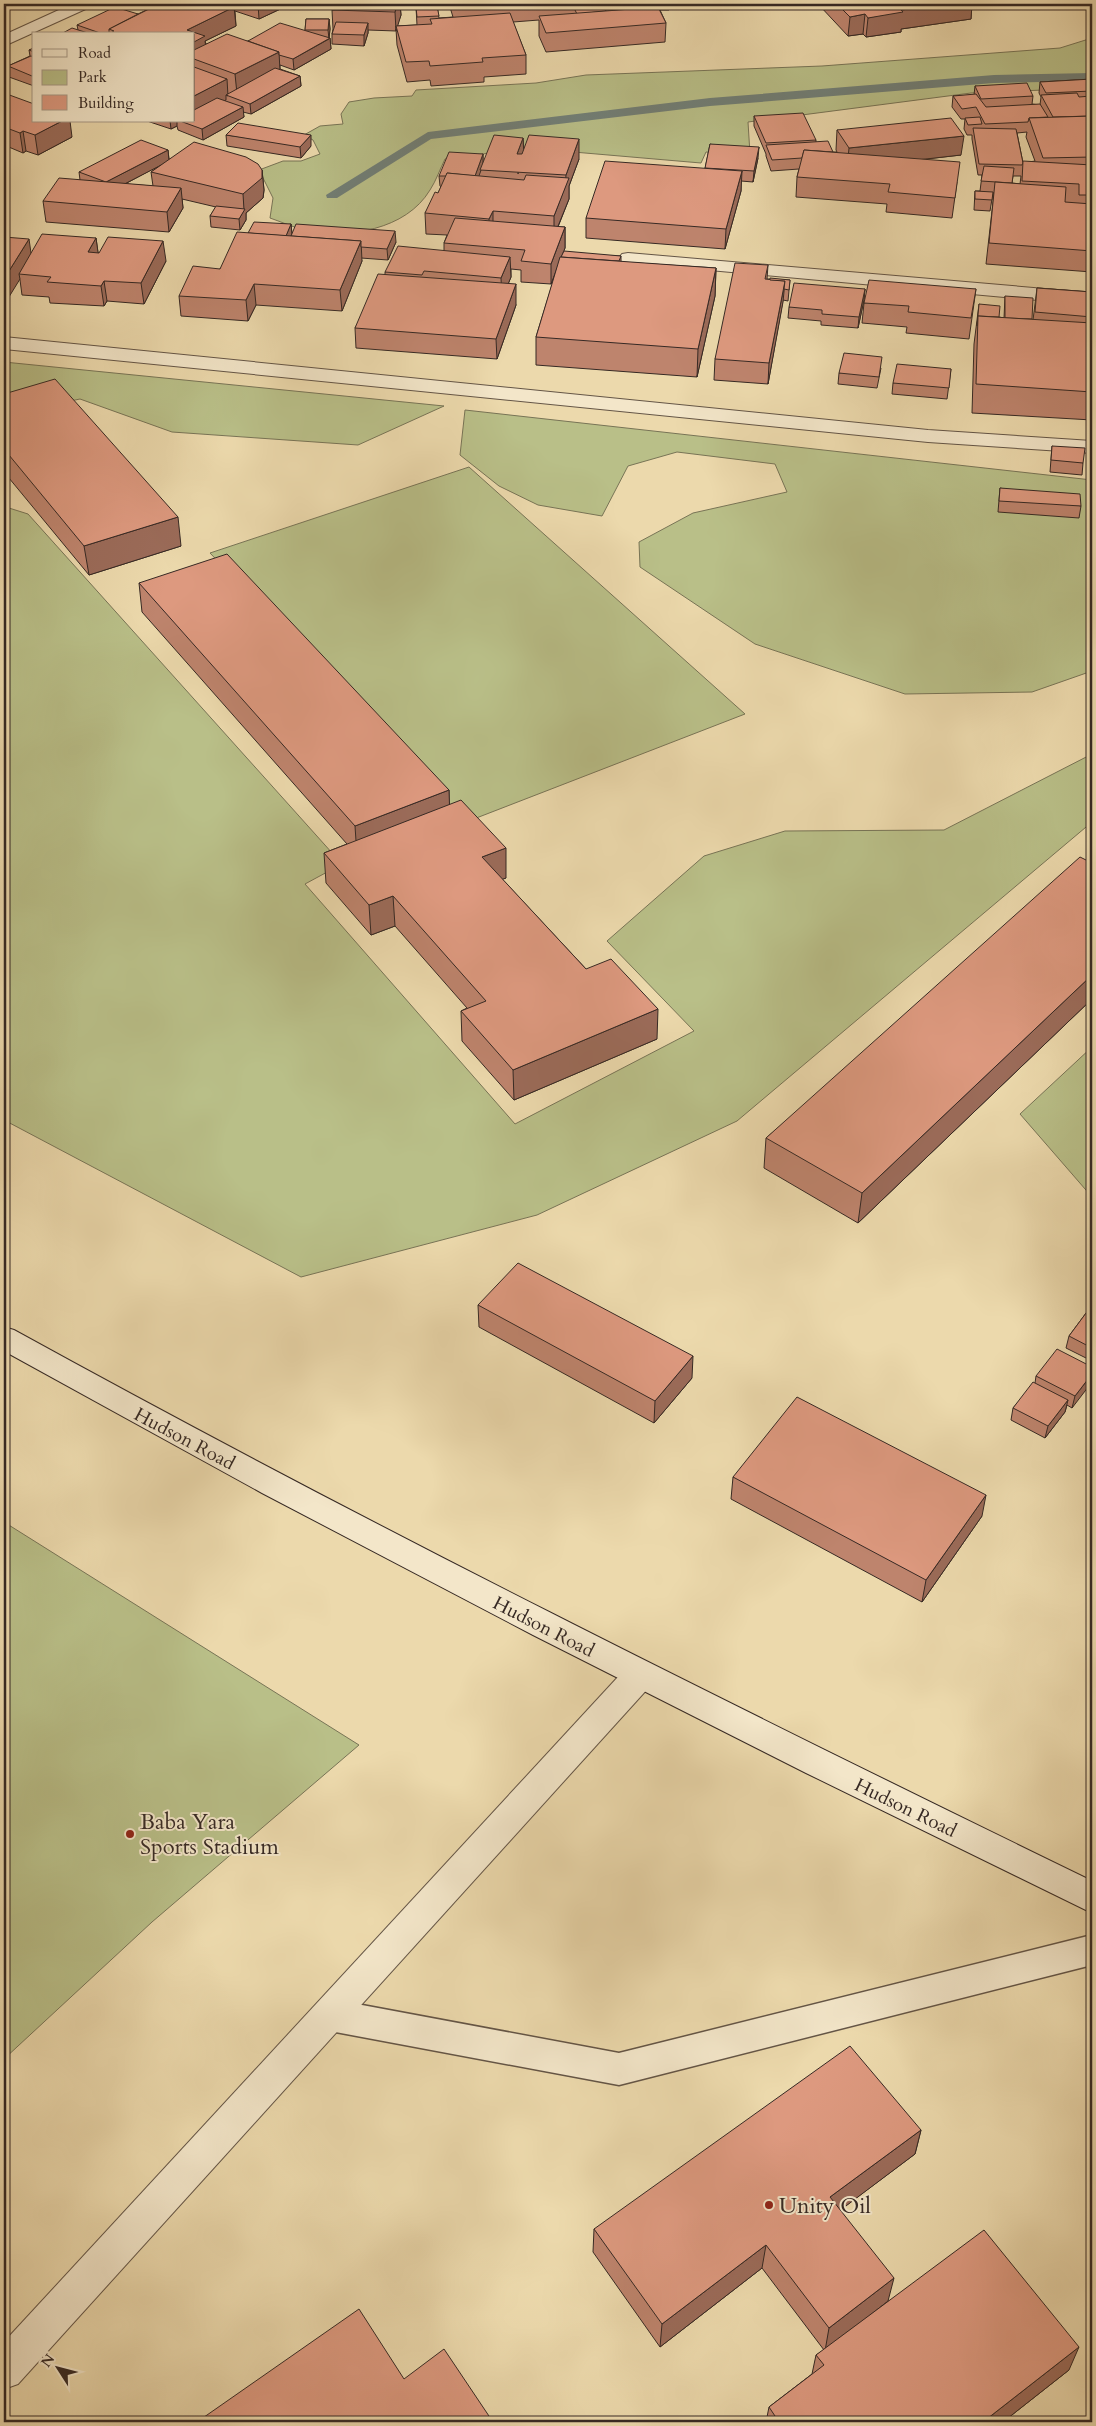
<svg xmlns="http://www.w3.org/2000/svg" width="1096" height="2426" viewBox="0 0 1096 2426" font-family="Cardo,serif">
<rect width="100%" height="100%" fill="#ecd9ac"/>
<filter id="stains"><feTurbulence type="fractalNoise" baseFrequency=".004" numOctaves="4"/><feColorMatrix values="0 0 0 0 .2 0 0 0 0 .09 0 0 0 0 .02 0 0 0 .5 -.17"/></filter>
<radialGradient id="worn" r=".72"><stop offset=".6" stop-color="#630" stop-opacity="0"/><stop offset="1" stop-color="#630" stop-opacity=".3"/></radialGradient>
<g fill="#b9bf88" stroke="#787456">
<path d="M1092,38v50l-121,5 -223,29 2,32 -44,-2 -5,11 -174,-15 -82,11c-5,10 -9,22 -15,31 -24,40 -82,49 -124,40 -12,-2 -24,-8 -36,-12l3,-20 -14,-28 24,-9h18l19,-7 -7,-14 -9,-5 16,-9 23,-2 -2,-10 8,-12 25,-4 38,-2 4,-6 120,-7 50,-8 236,-9 238,-18z"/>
<polygon points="4,362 444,406 358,445 172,432 80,399 4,415"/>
<polygon points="465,410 1092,480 1092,671 1032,692 905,694 755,644 640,567 639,542 693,513 787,492 775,464 677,452 628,466 602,516 538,505 499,486 460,455"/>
<polygon points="469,467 745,714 466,822 210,553"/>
<polygon points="9,508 28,514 342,864 305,884 515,1124 694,1031 607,941 704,856 785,831 944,830 1092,754 1092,822 737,1121 537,1215 301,1277 4,1120 4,510"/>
<polygon points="1092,1047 1092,1197 1020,1114"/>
<polygon points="4,1522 359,1745 152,1922 4,2059"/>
</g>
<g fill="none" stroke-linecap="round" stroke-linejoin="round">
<polygon fill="#717f77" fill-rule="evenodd" points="1092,73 1092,81 994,83 710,106 431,139 337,198 327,198 326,195 428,132 710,98 994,75"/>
<defs>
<polygon id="lane" points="1092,1935 1092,1965 619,2085 330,2031 318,2026 313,2015 318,2004 330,1999 619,2053"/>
<g id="street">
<polygon points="72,4 92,4 90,7 4,46 4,35"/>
<polygon points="628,253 1092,293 1092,305 622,262 619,258 622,254"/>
<polygon points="4,337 928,430 1092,441 1092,453 928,442 4,349"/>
<polygon points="640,1661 651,1665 656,1675 651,1685 18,2384 4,2389 4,2342 629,1665"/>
</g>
<path id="secondary" d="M4,1327l10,3c354,195 715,374 1078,551v32l-286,-140 -273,-138 -271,-142 -258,-142z"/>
</defs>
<use href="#lane" stroke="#645546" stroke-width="3"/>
<use href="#street" stroke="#645546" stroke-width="2"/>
<use href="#secondary" stroke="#362924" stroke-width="2"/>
<use href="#lane" fill="#f3e6c9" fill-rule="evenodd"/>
<use href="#street" fill="#f3e6c9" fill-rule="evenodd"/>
<use href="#secondary" fill="#f3e6c9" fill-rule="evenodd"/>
</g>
<g fill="#be846d" stroke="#362924" fill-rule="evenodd">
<polygon points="4,4 42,4 9,9 8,15 4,15"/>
<polygon points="159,4 291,4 259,19 235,11 236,26 205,41 206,44 248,41 305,31 306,19 329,19 330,29 329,38 330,38 331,49 294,70 280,65 280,69 300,76 301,86 251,114 243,112 244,117 203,140 178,130 177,126 171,129 147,121 194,121 194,34 61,34 78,30 77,25 138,14"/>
<polygon points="400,4 401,15 397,26 417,25 416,7 437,6 439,18 453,17 449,4 601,4 601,5 606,11 624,10 622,4 669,4 669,10 660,10 666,23 665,42 546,52 539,36 539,20 513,22 526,55 526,74 484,77 484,82 431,86 430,80 407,82 397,45 396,29 396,31 368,30 368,33 364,46 332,44 332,34 333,29 332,10"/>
<polygon points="674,4 778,4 675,8"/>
<polygon points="819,4 972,4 971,19 901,29 901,32 866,37 863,34 848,36 819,5"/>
<polygon points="34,48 34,86 9,77 8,66 30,56 29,50"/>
<path d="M1092,79v193l-106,-8 8,-71h-1l-3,18 -16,-1 1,-19h5l2,-16h-4l-6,-36v-4h-5l-3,-6 1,-10h-4l-9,-12 1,-11 21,-1 1,-9 58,10 -1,8 8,1 1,-8 -2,-4 1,-11zM1027,132l-1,5 9,24 -12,2 -6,-30zM1013,176h8l-1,8 -8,-1z"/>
<polygon points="4,93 72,137 38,155 26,151 23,153 4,145"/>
<polygon points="754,116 816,140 816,142 833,152 837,152 836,150 837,130 961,155 926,159 957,182 952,218 886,212 887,204 796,197 797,177 799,169 771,171 766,156 766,154 754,126"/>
<polygon points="226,135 311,146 301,158 227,146"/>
<polygon points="523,138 524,150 579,159 569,186 569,199 558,227 565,227 565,248 562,254 621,256 621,262 716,268 715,296 697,377 536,365 536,337 557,269 551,284 521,282 521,270 511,269 511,277 508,284 516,305 497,359 356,348 355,328 385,274 385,272 444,251 444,243 447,235 426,234 425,213 438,193 441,187 440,186 439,176 483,154 483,164"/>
<polygon points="710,144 758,158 753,182 741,181 741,191 725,249 586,238 586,218 705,169"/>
<path d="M168,150l1,9 93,11 2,20 -1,8 -17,15v7l-6,10 -29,-3 -1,-11 6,-9 -34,-8 1,9 -14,24 -123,-10 -3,-21 37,-21 -1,-8zM162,164l-11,8 2,14 -28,-2z"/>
<polygon points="291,224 292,234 396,242 388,260 361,258 362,261 342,311 256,305 248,321 181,316 179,296 220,269 248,233"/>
<polygon points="4,237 31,254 96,238 98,253 166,261 144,304 107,301 104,306 50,303 49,297 22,295 20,280"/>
<polygon points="768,265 767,279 790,280 788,301 783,300 768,384 714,380 715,359"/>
<polygon points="1037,288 1092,292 1092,420 972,413 974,344 979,304 999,317 1004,318 1005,296 1032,319 1033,320"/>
<polygon points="865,289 864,300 858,328 821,325 821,321 788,318 789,307"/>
<polygon points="976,289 969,339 906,333 907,327 862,323 864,303"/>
<polygon points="881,368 877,388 838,384 839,373"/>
<polygon points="951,369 947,399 892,394 893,383"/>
<polygon points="4,394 181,546 89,575 4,472"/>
<polygon points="1052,446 1083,463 1082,475 1050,472"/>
<polygon points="1000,488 1081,506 1079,518 998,512"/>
<polygon points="139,583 449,790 449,805 506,878 502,879 586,969 657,1039 514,1100 462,1041 461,1011 467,1008 395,926 371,935 326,883 324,853 347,844 142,612"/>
<polygon points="1092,863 1092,999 858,1223 764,1168 766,1138"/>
<polygon points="478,1305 692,1378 654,1423 479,1327"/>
<polygon points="1092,1305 1092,1361 1066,1348 1069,1336"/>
<polygon points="1092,1367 1072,1408 1067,1405 1065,1412 1045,1438 1011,1420 1013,1408 1035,1383 1036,1376"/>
<polygon points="733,1477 982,1516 922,1602 731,1499"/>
<polygon points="921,2130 915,2154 840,2210 888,2301 1069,2370 1003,2422 766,2422 769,2407 812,2374 816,2355 824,2350 762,2268 660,2347 593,2252 594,2229"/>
</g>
<g fill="#9b6b59" stroke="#362924">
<polygon points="6,4 43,4 9,9 8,15"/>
<polygon points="258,4 291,4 259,19"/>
<polygon points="396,4 400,4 401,15 397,28 396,26 396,31 395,12"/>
<polygon points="948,4 972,4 971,19 901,29 901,32 866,37 868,18 901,10"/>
<polygon points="234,7 236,26 205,41 207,56 194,59 194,34 187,30"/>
<polygon points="865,14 863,34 848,36 850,17"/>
<polygon points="329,19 330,29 329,39 330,38 331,49 294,70 293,59 329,39 328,30"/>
<polygon points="368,23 368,33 364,46 364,35"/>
<polygon points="279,52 280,71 237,94 235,74"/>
<polygon points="300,76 301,86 251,114 250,104"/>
<polygon points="227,79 228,96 226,95 226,100 194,117 194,96"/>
<polygon points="243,107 244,117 203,140 202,129"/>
<polygon points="62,121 70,121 72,137 38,155 35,135"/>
<polygon points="170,121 177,121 177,126 171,129"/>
<polygon points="23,131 26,151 23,153 20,133"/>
<polygon points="311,135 311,146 301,158 300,147"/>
<polygon points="964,136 961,155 847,168 849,148"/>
<polygon points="523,138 524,157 518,174 517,154"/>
<polygon points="579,139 579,159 569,186 569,199 554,236 554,216 565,187 566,175"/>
<polygon points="759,147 758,158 753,182 754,171"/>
<polygon points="168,150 169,161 107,193 106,182"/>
<polygon points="483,154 483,165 474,189 474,178"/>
<polygon points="262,170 264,190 263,198 246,213 246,220 240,230 239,219 244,210 243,194"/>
<polygon points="742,171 741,191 725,249 726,229"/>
<polygon points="181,188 183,208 169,232 167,212"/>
<polygon points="493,211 493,231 489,239 489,219"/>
<polygon points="291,224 292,235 283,242"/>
<polygon points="565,227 565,248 551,284 551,264"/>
<polygon points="395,231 396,242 388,260 387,249"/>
<polygon points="96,238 99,259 88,252"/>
<polygon points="29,239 32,260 19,274 20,279 4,305 4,279"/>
<polygon points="163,241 166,261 144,304 141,283"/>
<polygon points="361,241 362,261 342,311 340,290"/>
<polygon points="510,257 511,277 502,299 501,278"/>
<polygon points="716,268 715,296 697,377 698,349"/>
<polygon points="104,281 107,301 104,306 101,286"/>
<polygon points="785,281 783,302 768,384 769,363"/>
<polygon points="254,284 256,305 248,321 246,300"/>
<polygon points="516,284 516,305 497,359 496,339"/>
<polygon points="865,289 864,300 858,328 859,317"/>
<polygon points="178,517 181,546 89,575 84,546"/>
<polygon points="449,790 450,820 357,856 355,826"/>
<polygon points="506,848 506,878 482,887 482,857"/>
<polygon points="393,896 395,926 371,935 369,905"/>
<polygon points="1092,975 1092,999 858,1223 862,1193"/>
<polygon points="658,1009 657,1039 514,1100 513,1070"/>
<polygon points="693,1356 692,1378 654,1423 655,1401"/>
<polygon points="1092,1374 1092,1382 1072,1408 1075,1396"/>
<polygon points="1068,1400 1065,1412 1045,1438 1048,1426"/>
<polygon points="986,1495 982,1516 922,1602 926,1580"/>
<polygon points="921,2130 915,2154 826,2221 830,2197"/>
<polygon points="766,2245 762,2268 660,2347 662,2324"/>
<polygon points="894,2278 888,2301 825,2351 829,2328"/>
<polygon points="1079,2347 1069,2370 1003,2422 983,2422"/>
</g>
<g fill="#dd997f" stroke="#362924">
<polygon points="159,4 225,4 234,7 187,30 205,36 194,42 194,34 109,34 114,31 109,29"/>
<polygon points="334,4 397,4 395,12 332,10"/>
<polygon points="455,4 501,4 457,7"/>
<polygon points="564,4 601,4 565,6"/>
<polygon points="837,4 948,4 901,10 903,12 868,18 865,14 850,17"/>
<polygon points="603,5 606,11 577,14 574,8"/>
<polygon points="437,6 439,16 417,17 416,7"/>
<polygon points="115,7 138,14 109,29 109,34 103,34 77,25"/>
<polygon points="658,7 666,23 546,33 539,16"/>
<polygon points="510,13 526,55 482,58 483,62 430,66 429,61 406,62 396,26 432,24 430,19"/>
<polygon points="306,19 329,19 328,30 305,30"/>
<polygon points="336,22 368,23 364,35 332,34"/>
<polygon points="280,23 330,38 293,59 279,55 279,52 248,41"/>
<polygon points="72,28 91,34 61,34"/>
<polygon points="227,34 279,52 235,74 194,59 194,50"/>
<polygon points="34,48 34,52 29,50"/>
<polygon points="31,56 34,57 34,75 32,76 8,66"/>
<polygon points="194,67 227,79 194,96"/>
<polygon points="275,68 300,76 250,104 226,95"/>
<polygon points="1092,79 1092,91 1046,93 1040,82"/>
<polygon points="1027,83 1033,96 981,99 975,86"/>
<polygon points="4,93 34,104 34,121 62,121 35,135 23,131 20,133 4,127"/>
<polygon points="1077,93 1079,97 1091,96 1092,98 1092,116 1053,117 1041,95"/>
<polygon points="976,94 986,107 1040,104 1048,117 1029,118 1028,122 985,124 976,107 962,109 953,96"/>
<polygon points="217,98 243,107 202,129 180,121 194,121 194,110"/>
<polygon points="803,113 816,140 766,143 754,116"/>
<polygon points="1092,116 1092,157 1043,158 1029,118"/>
<polygon points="980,117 982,124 968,125 965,118"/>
<polygon points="951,118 964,136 849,148 837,130"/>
<polygon points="238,123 311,135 300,147 226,135"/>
<polygon points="973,128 1016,129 1023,163 1022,165 979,164"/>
<polygon points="494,135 523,138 517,154 522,154 529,135 579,139 566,175 480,170"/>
<polygon points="141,140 168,150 106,182 79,172"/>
<polygon points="828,141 833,152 804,150 802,158 772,160 766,145"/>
<polygon points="194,142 246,157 258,164 262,170 262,178 243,194 151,172"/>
<polygon points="710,144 759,147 754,171 705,168"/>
<polygon points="804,150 960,162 955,198 888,192 890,184 797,177"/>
<polygon points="449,152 483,154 475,176 447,173 446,176 439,176"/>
<polygon points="605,161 742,171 726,229 586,218"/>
<polygon points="1023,161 1092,165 1092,195 1079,195 1079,184 1022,181"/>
<polygon points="984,166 1014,168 1012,183 981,181"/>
<polygon points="447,173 524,180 526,175 569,178 554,216 493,211 489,219 425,213 435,192 438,193"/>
<polygon points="59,178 181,188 167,212 43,201"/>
<polygon points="995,182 1066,187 1065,202 1092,204 1092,251 989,243"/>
<polygon points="975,191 993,192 992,200 975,199"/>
<polygon points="216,206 245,209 239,219 210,216"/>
<polygon points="455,218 565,227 551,264 521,261 525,250 444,243"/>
<polygon points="254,222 291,224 286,236 248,233"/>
<polygon points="296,224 395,231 387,249 361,247 361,241 291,236"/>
<polygon points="237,232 361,241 340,290 254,284 246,300 179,296 193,266 220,269"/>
<polygon points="42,234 96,238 88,252 99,253 108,237 163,241 141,283 104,281 101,286 47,282 51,277 19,274"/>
<polygon points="4,237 29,239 4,279"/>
<polygon points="398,246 510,257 501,278 424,271 422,275 385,272"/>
<polygon points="564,251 621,256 619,261 561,257"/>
<polygon points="560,257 716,268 698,349 536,337"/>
<polygon points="735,263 768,265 765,279 785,281 769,363 715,359"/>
<polygon points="378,274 516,284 496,339 355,328"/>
<polygon points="770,278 790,280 789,290 784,289 785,281 770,280"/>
<polygon points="869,280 976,289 971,318 908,312 909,306 864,303"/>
<polygon points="794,283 865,289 859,317 822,314 822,310 789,307"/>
<polygon points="1037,288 1092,292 1092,317 1035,312"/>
<polygon points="1005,296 1033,298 1032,319 1005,318"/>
<polygon points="979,304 1000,306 999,317 978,316 977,326"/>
<polygon points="978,316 1092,323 1092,392 976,384"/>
<polygon points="844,353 882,357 879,377 839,373"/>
<polygon points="897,364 951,369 949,388 893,383"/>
<polygon points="55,379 178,517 84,546 4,449 4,394"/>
<polygon points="1052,446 1085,448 1083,463 1051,460"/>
<polygon points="1000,488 1080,494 1081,506 999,501"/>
<polygon points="227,554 449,790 355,826 139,583"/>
<polygon points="461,800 506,848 482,857 586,969 611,959 658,1009 513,1070 461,1011 486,1001 393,896 369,905 324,853"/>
<polygon points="1080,857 1092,863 1092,975 862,1193 766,1138"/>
<polygon points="518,1263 693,1356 655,1401 478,1305"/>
<polygon points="1092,1305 1092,1348 1069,1336"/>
<polygon points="1057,1349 1092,1367 1092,1374 1075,1396 1036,1376"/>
<polygon points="1033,1382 1068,1400 1048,1426 1013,1408"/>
<polygon points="797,1397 986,1495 926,1580 733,1477"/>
<polygon points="850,2046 921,2130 830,2197 894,2278 829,2328 766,2245 662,2324 594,2229"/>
<polygon points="984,2230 1079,2347 983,2422 779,2422 769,2407 824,2365 816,2355"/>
<polygon points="359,2309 404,2379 444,2349 493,2422 197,2422"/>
</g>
<g fill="#8f2418" stroke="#f3e6c9" stroke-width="2">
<circle cx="130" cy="1834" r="5"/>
<circle cx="769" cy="2205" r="5"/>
</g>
<g text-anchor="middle" stroke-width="4" stroke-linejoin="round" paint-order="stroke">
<g font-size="19" fill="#362924" stroke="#f3e6c9">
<text transform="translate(185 1438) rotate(28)" y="7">Hudson Road</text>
<text transform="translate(544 1626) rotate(27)" y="7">Hudson Road</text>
<text transform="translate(906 1807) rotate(26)" y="7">Hudson Road</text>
</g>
<g font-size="22" fill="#362924" stroke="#f3e6c9" text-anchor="start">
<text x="140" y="1829">Baba Yara<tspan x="140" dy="25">Sports Stadium</tspan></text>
<text x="779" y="2213">Unity Oil</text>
</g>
</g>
<rect width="1096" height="2426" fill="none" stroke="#ecd9ac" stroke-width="20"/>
<rect x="5" y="5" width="1086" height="2416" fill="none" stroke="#362924" stroke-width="2.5"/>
<rect x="10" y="10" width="1076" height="2406" fill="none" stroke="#362924"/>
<rect x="32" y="32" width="162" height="90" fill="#f3e6c9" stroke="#a79a87"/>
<rect x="42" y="49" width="25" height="8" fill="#f3e6c9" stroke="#a79a87"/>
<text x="78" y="58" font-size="15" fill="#362924">Road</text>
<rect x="42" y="70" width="25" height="15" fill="#b9bf88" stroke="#a79a87"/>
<text x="78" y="82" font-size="15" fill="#362924">Park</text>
<rect x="42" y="95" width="25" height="15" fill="#dd997f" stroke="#a79a87"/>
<text x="78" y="108" font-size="15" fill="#362924">Building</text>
<g transform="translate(58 2368) rotate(306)" stroke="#f3e6c9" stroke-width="4" paint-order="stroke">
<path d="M0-4L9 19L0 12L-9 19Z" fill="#362924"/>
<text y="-8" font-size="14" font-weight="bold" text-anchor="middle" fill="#362924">N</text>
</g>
<rect width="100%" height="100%" filter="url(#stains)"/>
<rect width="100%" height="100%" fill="url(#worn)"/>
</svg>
